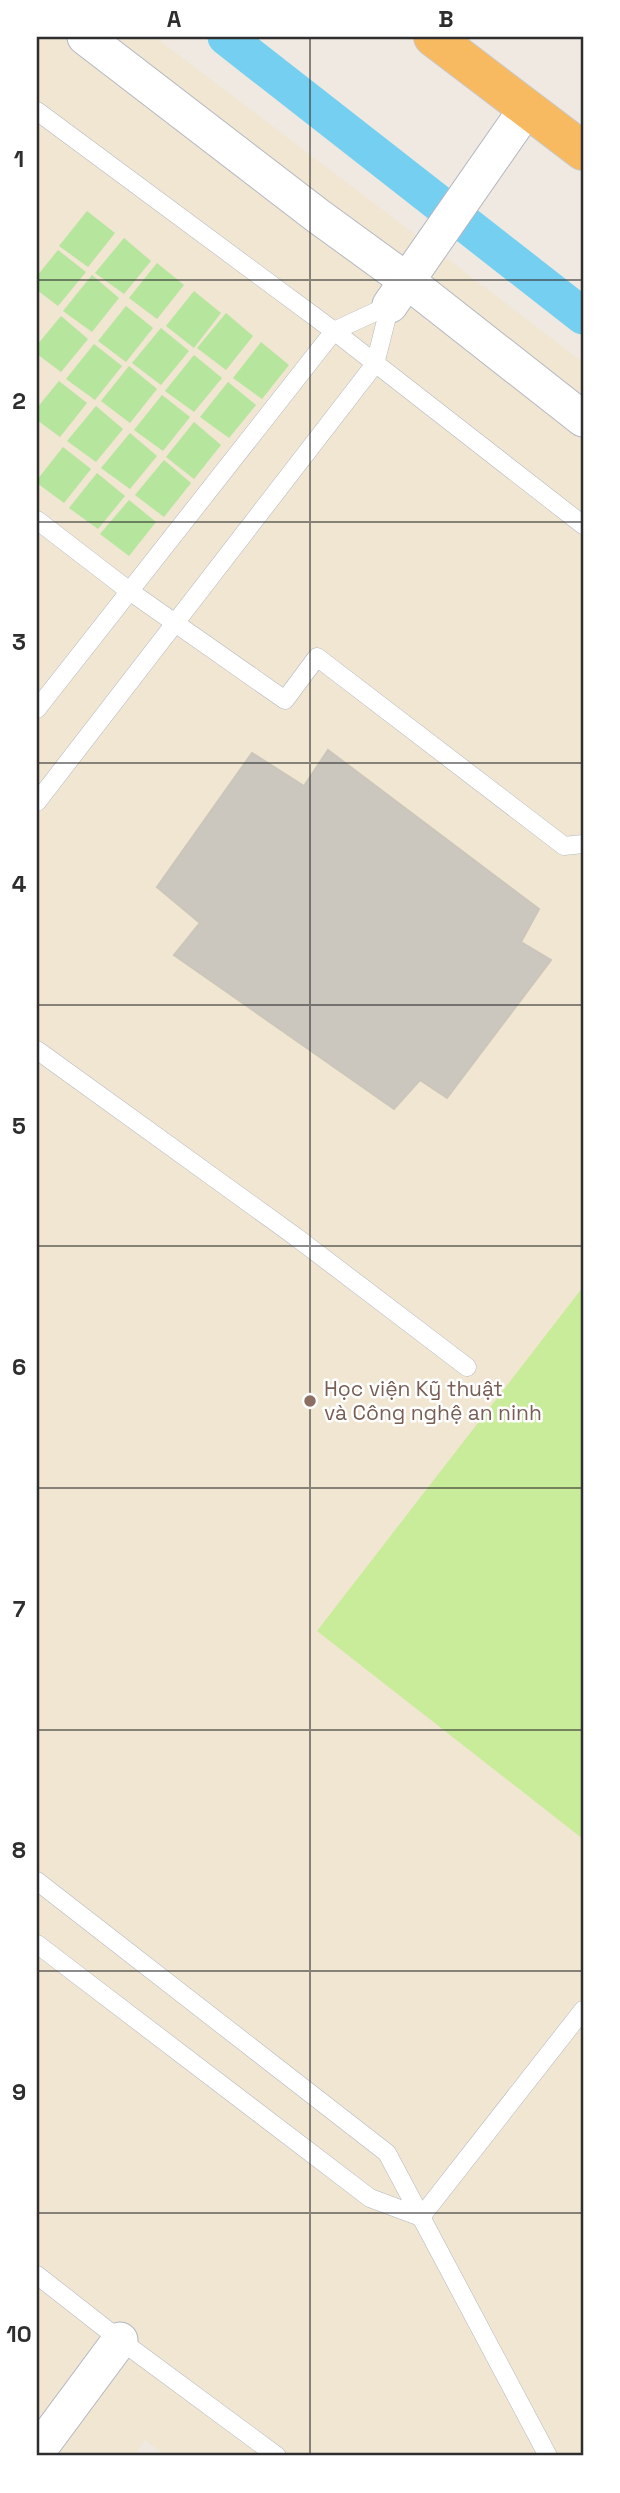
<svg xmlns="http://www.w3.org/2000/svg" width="620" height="2493" viewBox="0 0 620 2493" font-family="'Space Grotesk',sans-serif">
<rect width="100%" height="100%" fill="#efe9e1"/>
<polygon fill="#f0e6d1" points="37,37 155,37 583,362 583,2456 166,2456 145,2440 134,2456 37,2456"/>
<g fill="#b6e59e">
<polygon points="87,211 115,233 88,267 59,246"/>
<polygon points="124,238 151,261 124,294 95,273"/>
<polygon points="58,250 86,272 58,306 37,290 37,276"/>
<polygon points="157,263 184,285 157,319 129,298"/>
<polygon points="92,275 119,298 92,332 63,311"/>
<polygon points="194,291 221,313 194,348 166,326"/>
<polygon points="126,306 153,328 126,362 98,341"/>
<polygon points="226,313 253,336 226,370 197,348"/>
<polygon points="61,316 88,339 61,372 37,354 37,345"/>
<polygon points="161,328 189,351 161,385 132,363"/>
<polygon points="261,342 289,365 262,399 233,378"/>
<polygon points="94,344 122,366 95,400 66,379"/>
<polygon points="194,355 222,378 194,412 165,391"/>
<polygon points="129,366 157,389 130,423 101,401"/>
<polygon points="59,381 87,403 60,437 37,420 37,408"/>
<polygon points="228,382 256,405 229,438 200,417"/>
<polygon points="162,395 190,417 163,451 134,430"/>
<polygon points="96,406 123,429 96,462 67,441"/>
<polygon points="194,422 221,445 194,479 166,457"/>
<polygon points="130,433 157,456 130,489 101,468"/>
<polygon points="63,447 91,469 64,503 37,483 37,480"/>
<polygon points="164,460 191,483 164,517 135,495"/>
<polygon points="97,473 125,496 98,529 69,508"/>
<polygon points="129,500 156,522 129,556 100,534"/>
</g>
<polygon fill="#c9ec9a" points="583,1287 583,1839 317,1631"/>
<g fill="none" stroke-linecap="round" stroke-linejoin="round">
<polyline stroke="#75cff0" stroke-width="37" points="226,37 583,316"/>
</g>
<polygon fill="#cbc7bf" stroke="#cbc5ba" stroke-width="2" points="328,750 539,909 521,942 551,960 447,1098 420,1080 394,1109 174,955 200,923 157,887 252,753 304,786"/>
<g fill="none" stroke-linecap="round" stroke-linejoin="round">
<defs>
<g id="service">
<polyline points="37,111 334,331 583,525"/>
<polyline points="37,520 128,590 285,700 317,657 564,846 583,844"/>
<polyline points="37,709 334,331 390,305"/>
<polyline points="37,802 375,364 390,305"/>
<polyline points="37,1050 296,1237 467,1367"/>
<polyline points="37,1881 387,2153 548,2456"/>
<polyline points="37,1944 370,2198 421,2217 583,2010"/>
<polyline points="37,2275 120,2340 277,2456"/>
</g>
<g id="minor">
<polyline points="85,37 318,216 406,280 583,419"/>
<polyline points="390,305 527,108"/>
<polyline points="37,2452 120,2340"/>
</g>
<polyline id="trunk" points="433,37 583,151"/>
</defs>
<use href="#service" stroke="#b4b7c1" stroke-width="19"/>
<use href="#minor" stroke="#b4b7c1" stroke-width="37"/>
<use href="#trunk" stroke="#c9c9c9" stroke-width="40"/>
<use href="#service" stroke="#fff" stroke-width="18"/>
<use href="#minor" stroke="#fff" stroke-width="35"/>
<use href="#trunk" stroke="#f8ba60" stroke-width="38"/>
</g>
<path fill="none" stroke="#2e2e2e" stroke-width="2" stroke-opacity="0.55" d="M310,37v2419M37,280h546M37,522h546M37,763h546M37,1005h546M37,1246h546M37,1488h546M37,1730h546M37,1971h546M37,2213h546"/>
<circle fill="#8d6e63" stroke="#fff" stroke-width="2.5" cx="310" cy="1401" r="7"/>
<g text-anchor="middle" stroke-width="5" stroke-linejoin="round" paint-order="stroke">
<g font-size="21" fill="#785e54" stroke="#fff" text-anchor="start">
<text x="324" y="1396">Học viện Kỹ thuật<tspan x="324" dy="24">và Công nghệ an ninh</tspan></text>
</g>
</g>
<rect width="620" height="2493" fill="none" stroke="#ffffff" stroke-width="77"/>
<rect x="38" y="38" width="544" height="2416" fill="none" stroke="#2e2e2e" stroke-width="2.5"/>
<g font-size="23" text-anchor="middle" font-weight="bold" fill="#2e2e2e">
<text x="174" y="27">A</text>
<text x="446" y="27">B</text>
<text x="19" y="167">1</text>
<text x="19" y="409">2</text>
<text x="19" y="650">3</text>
<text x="19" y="892">4</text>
<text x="19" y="1134">5</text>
<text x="19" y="1375">6</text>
<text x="19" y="1617">7</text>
<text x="19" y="1858">8</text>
<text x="19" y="2100">9</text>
<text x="19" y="2342">10</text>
</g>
</svg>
